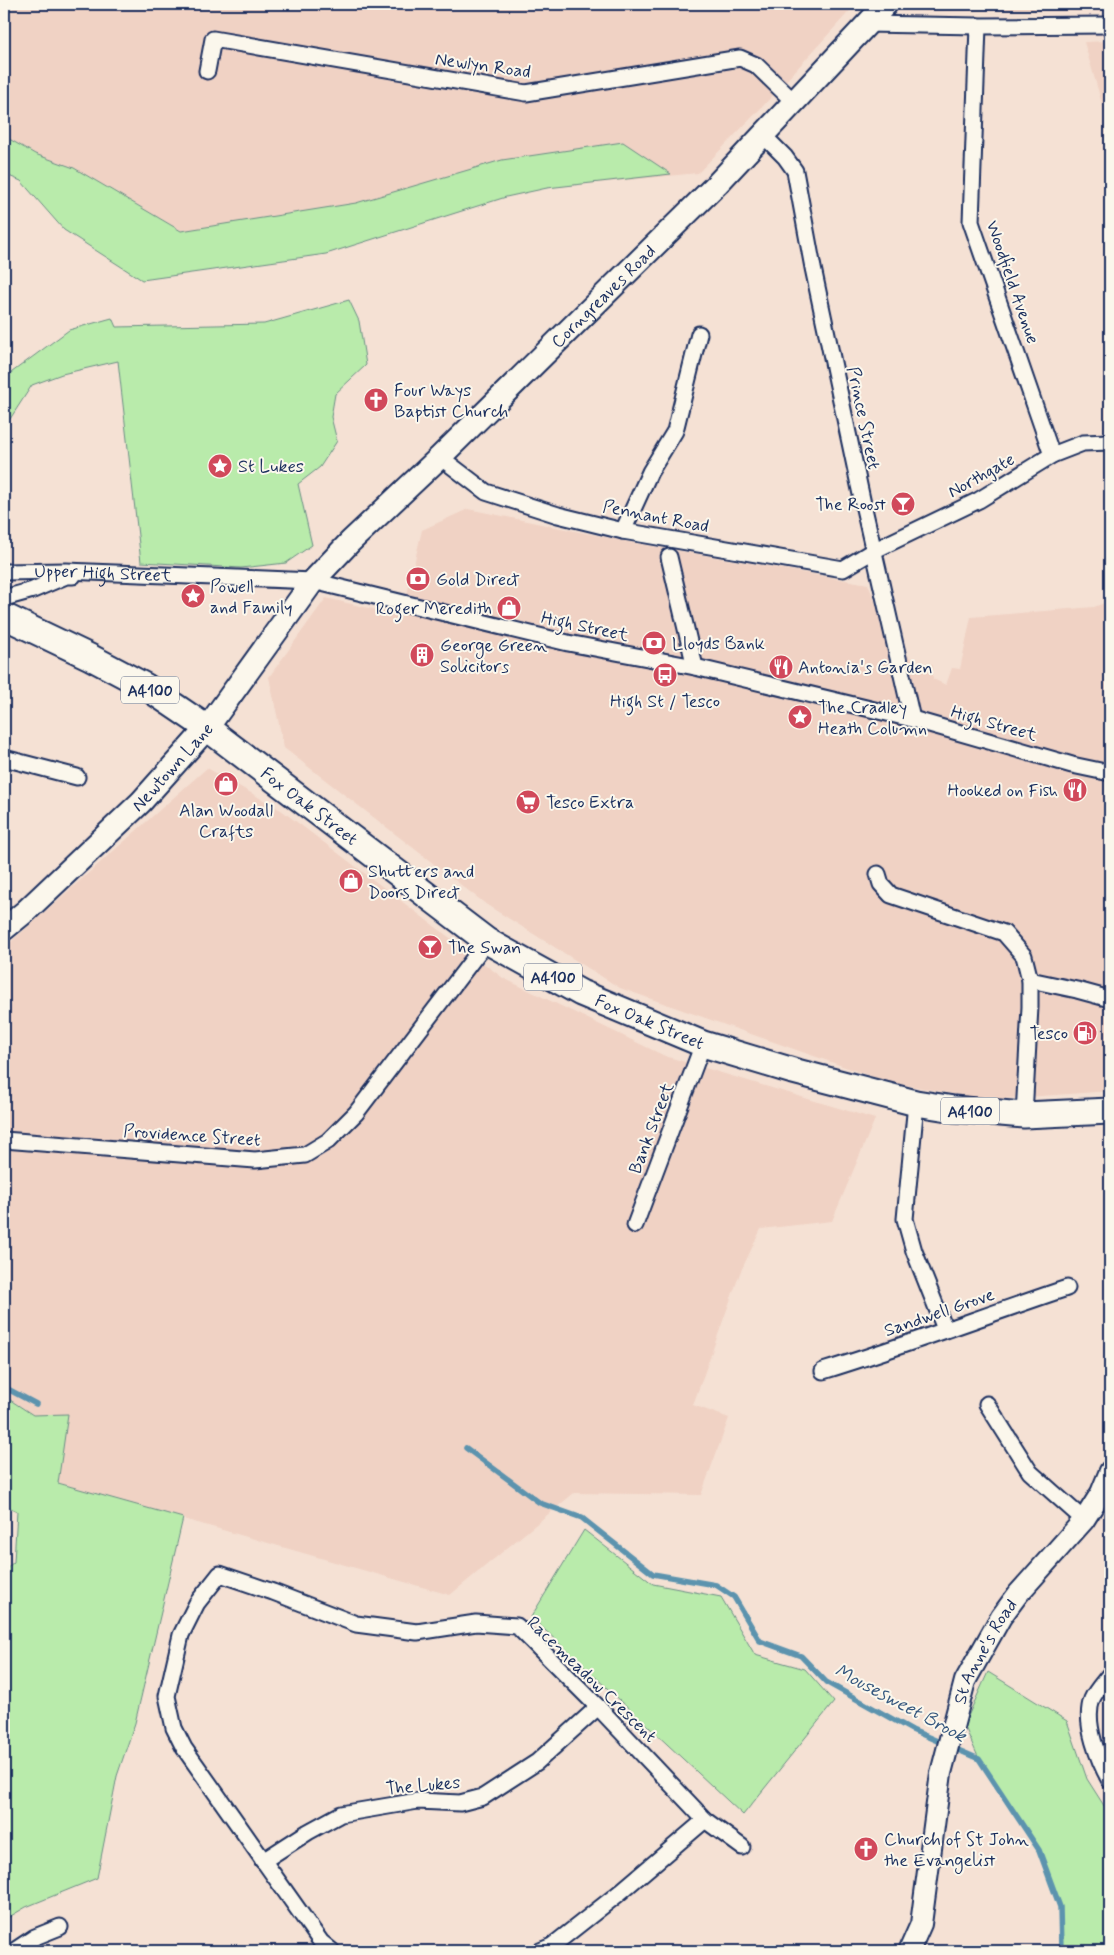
<svg xmlns="http://www.w3.org/2000/svg" width="1114" height="1955" viewBox="0 0 1114 1955" font-family="Mynerve,sans-serif">
<rect width="100%" height="100%" fill="#f5e1d4"/>
<filter id="ink" filterUnits="userSpaceOnUse"><feTurbulence type="fractalNoise" baseFrequency=".02" numOctaves="2"/><feDisplacementMap in="SourceGraphic" scale="10" xChannelSelector="R" yChannelSelector="G"/><feConvolveMatrix kernelMatrix="1 2 1 2 8 2 1 2 1" color-interpolation-filters="sRGB"/></filter>
<g filter="url(#ink)">
<g fill="#f0d2c4">
<polygon points="19,4 856,4 764,105 698,173 547,188 514,195 181,231 74,168 38,156 4,136 4,15"/>
<polygon points="922,4 1110,4 1110,11 925,11"/>
<polygon points="1110,41 1110,131 1084,42"/>
<polygon points="468,509 629,542 868,584 890,639 920,667 933,664 933,679 946,685 952,668 960,669 971,617 1094,607 1110,601 1110,1091 985,1100 885,1081 620,988 487,905 284,748 269,677 326,598 402,616 422,530"/>
<polygon points="207,768 281,810 503,978 665,1056 875,1119 832,1221 761,1229 740,1273 693,1405 729,1418 701,1495 574,1493 450,1595 58,1483 60,1460 33,1415 4,1396 4,948"/>
</g>
<g fill="#b9ebab" stroke="#6a8d84">
<polygon points="4,136 35,154 74,168 181,231 356,203 502,160 623,142 671,174 547,188 506,197 326,254 142,280 64,230 21,181 4,174"/>
<polygon points="349,300 359,321 366,365 335,394 331,417 337,441 320,467 298,484 312,545 286,563 241,568 141,562 118,361 62,374 32,385 10,419 4,421 4,378 69,330 112,318 116,327 264,324"/>
<polygon points="4,1396 33,1415 68,1414 58,1483 183,1518 135,1723 117,1776 97,1878 26,1907 4,1920 4,1570 14,1562 17,1511 4,1505"/>
<polygon points="584,1530 653,1584 721,1597 755,1655 805,1669 834,1702 743,1815 531,1617"/>
<polygon points="988,1672 1067,1721 1087,1779 1110,1815 1110,1951 1060,1951 1060,1907 1040,1850 979,1759 964,1725"/>
</g>
<g fill="none" stroke-linecap="round" stroke-linejoin="round">
<g stroke="#5b93ae" stroke-width="5.5">
<polyline points="4,1387 36,1404"/>
<polyline points="466,1448 540,1503 582,1518 653,1574 716,1585 734,1597 760,1641 801,1656 826,1682 912,1730 979,1759 1039,1850 1060,1907 1061,1951"/>
</g>
<defs>
<g id="minor">
<polyline points="866,24 978,26 1110,25"/>
<polyline points="978,26 971,222 1052,455"/>
<polyline points="207,71 213,39 526,93 740,58 756,65 793,101"/>
<polyline points="762,134 785,157 795,171 813,268 863,504 912,719"/>
<polyline points="440,457 486,492 558,515 623,531 843,569 873,551 979,500 1052,455 1083,443 1110,442"/>
<polyline points="623,531 650,472 675,431 699,334"/>
<polyline points="669,557 695,667"/>
<path id="s1" d="M4,572l62,-1 247,10 255,62 127,24 217,52 160,46 38,8"/>
<polyline points="4,598 33,590 66,576 73,576"/>
<polyline points="4,758 77,777"/>
<polyline points="878,874 881,884 891,895 1004,933 1024,956 1030,980 1030,1007 1024,1115"/>
<polyline points="1030,980 1077,990 1110,999"/>
<polyline points="916,1103 905,1219 914,1251 945,1329"/>
<polyline points="4,1140 255,1160 305,1155 328,1141 356,1113 487,941"/>
<polyline points="635,1225 703,1044"/>
<path d="M823,1371c82,-25 163,-56 244,-83"/>
<polyline points="987,1404 1030,1472 1084,1520"/>
<path d="M1110,1674c-6,8 -14,16 -18,25 -9,24 7,62 18,82"/>
<polyline points="705,1820 742,1847"/>
<polyline points="263,1861 308,1832 341,1814 418,1801 460,1803 483,1797 537,1762 598,1707"/>
<polyline points="14,1951 35,1937 60,1927"/>
<polyline points="332,1951 321,1942 184,1748 174,1728 167,1696 181,1635 197,1603 220,1574 273,1592 356,1624 417,1632 476,1623 517,1626 598,1707 705,1820 618,1894 552,1946 540,1951"/>
</g>
<g id="tertiary">
<path id="s2" d="M909,1951l12,-27 20,-151 24,-92 36,-64 17,-23 66,-74 17,-27 9,-22"/>
</g>
<g id="secondary">
<path id="s3" d="M4,929l22,-18 115,-109 66,-74 106,-147 37,-39 90,-85 277,-273 169,-180"/>
</g>
<g id="primary">
<path id="s4" d="M4,616l86,41 55,29 62,42 280,213 94,52 122,51 90,27 123,32 38,6 70,6 86,-4"/>
</g>
</defs>
<use href="#minor" stroke="#1b2f5e" stroke-width="19"/>
<use href="#tertiary" stroke="#1b2f5e" stroke-width="24"/>
<use href="#secondary" stroke="#1b2f5e" stroke-width="26"/>
<use href="#primary" stroke="#1b2f5e" stroke-width="29"/>
<use href="#minor" stroke="#fbf7ec" stroke-width="15"/>
<use href="#tertiary" stroke="#fbf7ec" stroke-width="20"/>
<use href="#secondary" stroke="#fbf7ec" stroke-width="22"/>
<use href="#primary" stroke="#fbf7ec" stroke-width="25"/>
</g>
</g>
<defs>
<symbol id="church-disc" viewBox="-11 -11 22 22"><circle r="9.5" fill="#d1495b" stroke="#fbf7ec"/><path d="M-1.2-6h2.4v3.5h3.3v2.4h-3.3V6h-2.4V-.1h-3.3v-2.4h3.3Z" fill="#fff"/></symbol>
<symbol id="sight-disc" viewBox="-11 -11 22 22"><circle r="9.5" fill="#d1495b" stroke="#fbf7ec"/><path d="M0-6L1.8-2.2L6-1.7L2.9 1.2L3.7 5.4L0 3.3L-3.7 5.4L-2.9 1.2L-6-1.7L-1.8-2.2Z" fill="#fff"/></symbol>
<symbol id="bar-disc" viewBox="-11 -11 22 22"><circle r="9.5" fill="#d1495b" stroke="#fbf7ec"/><path d="M-6-5H6L.8 .8V4.5H3.5V6h-7V4.5H-.8V.8Z" fill="#fff"/></symbol>
<symbol id="bank-disc" viewBox="-11 -11 22 22"><circle r="9.5" fill="#d1495b" stroke="#fbf7ec"/><path d="M-6-4H6V4H-6ZM0-2.3a2.3 2.3 0 1 0 0 4.6a2.3 2.3 0 1 0 0-4.6Z" fill="#fff"/></symbol>
<symbol id="shop-disc" viewBox="-11 -11 22 22"><circle r="9.5" fill="#d1495b" stroke="#fbf7ec"/><path d="M-5-2.5h2.3a2.7 3.5 0 0 1 5.4 0H5L5.5 6h-11ZM-1.5-2.5h3a1.5 2.3 0 0 0-3 0Z" fill="#fff"/></symbol>
<symbol id="building-disc" viewBox="-11 -11 22 22"><circle r="9.5" fill="#d1495b" stroke="#fbf7ec"/><path d="M-4-6H4V6H1V3H-1V6H-4ZM-2.5-4.3h1.7v1.8h-1.7ZM.8-4.3h1.7v1.8H.8ZM-2.5-1h1.7V.8h-1.7ZM.8-1h1.7V.8H.8Z" fill="#fff"/></symbol>
<symbol id="restaurant-disc" viewBox="-11 -11 22 22"><circle r="9.5" fill="#d1495b" stroke="#fbf7ec"/><path d="M-5-6h1v4h1v-4h1v4h1v-4h1v5L-1.5 .5V6h-2V.5L-5-1ZM5-6V6H3V1.5H1.5Q1.5-4 5-6Z" fill="#fff"/></symbol>
<symbol id="bus-disc" viewBox="-11 -11 22 22"><circle r="9.5" fill="#d1495b" stroke="#fbf7ec"/><path d="M-5-6H5V4H4V6H2V4H-2V6H-4V4H-5ZM-3.5-4V0h7V-4ZM-3.5 1.2v1.5H-2V1.2ZM2 1.2v1.5H3.5V1.2Z" fill="#fff"/></symbol>
<symbol id="supermarket-disc" viewBox="-11 -11 22 22"><circle r="9.5" fill="#d1495b" stroke="#fbf7ec"/><path d="M-6-5.5h2.5l.6 2H6L4.5 2H-2.5L-4.4-4H-6ZM-1.5 3.2a1.3 1.3 0 1 0 .1 0ZM3 3.2a1.3 1.3 0 1 0 .1 0Z" fill="#fff"/></symbol>
<symbol id="fuel-disc" viewBox="-11 -11 22 22"><circle r="9.5" fill="#d1495b" stroke="#fbf7ec"/><path d="M-5.5-6h7V0h2V4h1.3V-2.5L3-4.5l.8-.8L6-3V5H2.5V1h-1V6h-7ZM-4.2-4.7v3.2H.2V-4.7Z" fill="#fff"/></symbol>
</defs>
<g fill-rule="evenodd">
<use href="#church-disc" x="362" y="386" width="28" height="28"/>
<use href="#sight-disc" x="206" y="452" width="28" height="28"/>
<use href="#bar-disc" x="889" y="490" width="28" height="28"/>
<use href="#bank-disc" x="404" y="565" width="28" height="28"/>
<use href="#sight-disc" x="179" y="582" width="28" height="28"/>
<use href="#shop-disc" x="495" y="594" width="28" height="28"/>
<use href="#bank-disc" x="640" y="629" width="28" height="28"/>
<use href="#building-disc" x="408" y="641" width="28" height="28"/>
<use href="#restaurant-disc" x="767" y="653" width="28" height="28"/>
<use href="#bus-disc" x="651" y="661" width="28" height="28"/>
<use href="#sight-disc" x="786" y="703" width="28" height="28"/>
<use href="#shop-disc" x="212" y="770" width="28" height="28"/>
<use href="#restaurant-disc" x="1061" y="776" width="28" height="28"/>
<use href="#supermarket-disc" x="514" y="788" width="28" height="28"/>
<use href="#shop-disc" x="337" y="867" width="28" height="28"/>
<use href="#bar-disc" x="416" y="933" width="28" height="28"/>
<use href="#fuel-disc" x="1071" y="1019" width="28" height="28"/>
<use href="#church-disc" x="852" y="1835" width="28" height="28"/>
</g>
<g text-anchor="middle" stroke-width="4" stroke-linejoin="round" paint-order="stroke">
<g fill="#fbf7ec" stroke="#5e6b89" stroke-width="1">
<rect x="121" y="676.5" width="58" height="27" rx="4"/>
<rect x="524" y="963.5" width="58" height="27" rx="4"/>
<rect x="941" y="1097.5" width="58" height="27" rx="4"/>
</g>
<g font-size="16" font-weight="bold" fill="#1b2f5e">
<text x="150" y="696">A4100</text>
<text x="553" y="983">A4100</text>
<text x="970" y="1117">A4100</text>
</g>
<g font-size="18" fill="#1b2f5e" stroke="#fbf7ec">
<text transform="translate(483 65) rotate(8)" y="6">Newlyn Road</text>
<text transform="translate(1013 282) rotate(71)" y="6">Woodfield Avenue</text>
<text dy="6" stroke="none"><textPath href="#s3" startOffset="874">Corngreaves Road</textPath></text>
<text transform="translate(864 418) rotate(78)" y="6">Prince Street</text>
<text transform="translate(981 475) rotate(-29)" y="6">Northgate</text>
<text transform="translate(656 516) rotate(11)" y="6">Pennant Road</text>
<text dy="6" stroke="none"><textPath href="#s1" startOffset="99">Upper High Street</textPath></text>
<text transform="translate(585 626) rotate(12)" y="6">High Street</text>
<text transform="translate(994 723) rotate(16)" y="6">High Street</text>
<text dy="6" stroke="none"><textPath href="#s3" startOffset="234">Newtown Lane</textPath></text>
<text dy="6" stroke="none"><textPath href="#s4" startOffset="361">Fox Oak Street</textPath></text>
<text dy="6" stroke="none"><textPath href="#s4" startOffset="766">Fox Oak Street</textPath></text>
<text transform="translate(651 1128) rotate(-69)" y="6">Bank Street</text>
<text transform="translate(192 1135) rotate(4)" y="6">Providence Street</text>
<text transform="translate(939 1312) rotate(-19)" y="6">Sandwell Grove</text>
<text dy="6" stroke="none"><textPath href="#s2" startOffset="312">St Anne's Road</textPath></text>
<text transform="translate(592 1679) rotate(44)" y="6">Racemeadow Crescent</text>
<text transform="translate(423 1785) rotate(-5)" y="6">The Lukes</text>
</g>
<g font-size="18" fill="#1b2f5e" stroke="#fbf7ec" text-anchor="start">
<text x="394" y="396">Four Ways<tspan x="394" dy="21">Baptist Church</tspan></text>
<text x="238" y="472">St Lukes</text>
<text x="886" y="510" text-anchor="end">The Roost</text>
<text x="436" y="585">Gold Direct</text>
<text x="210" y="592">Powell<tspan x="210" dy="21">and Family</tspan></text>
<text x="492" y="614" text-anchor="end">Roger Meredith</text>
<text x="672" y="649">Lloyds Bank</text>
<text x="440" y="651">George Green<tspan x="440" dy="21">Solicitors</tspan></text>
<text x="798" y="673">Antonia's Garden</text>
<text x="665" y="707" text-anchor="middle">High St / Tesco</text>
<text x="818" y="713">The Cradley<tspan x="818" dy="21">Heath Column</tspan></text>
<text x="1058" y="796" text-anchor="end">Hooked on Fish</text>
<text x="546" y="808">Tesco Extra</text>
<text x="226" y="816" text-anchor="middle">Alan Woodall<tspan x="226" dy="21">Crafts</tspan></text>
<text x="368" y="877">Shutters and<tspan x="368" dy="21">Doors Direct</tspan></text>
<text x="448" y="953">The Swan</text>
<text x="1068" y="1039" text-anchor="end">Tesco</text>
<text x="884" y="1845">Church of St John<tspan x="884" dy="21">the Evangelist</tspan></text>
</g>
<g font-size="19" font-style="italic" fill="#36587f" stroke="#fbf7ec">
<text transform="translate(901 1702) rotate(28)" y="7">Mousesweet Brook</text>
</g>
</g>
<rect width="1114" height="1955" fill="none" stroke="#fbf7ec" stroke-width="20"/>
<rect x="10" y="10" width="1094" height="1935" fill="none" stroke="#1b2f5e" stroke-width="2" filter="url(#ink)"/>
</svg>
